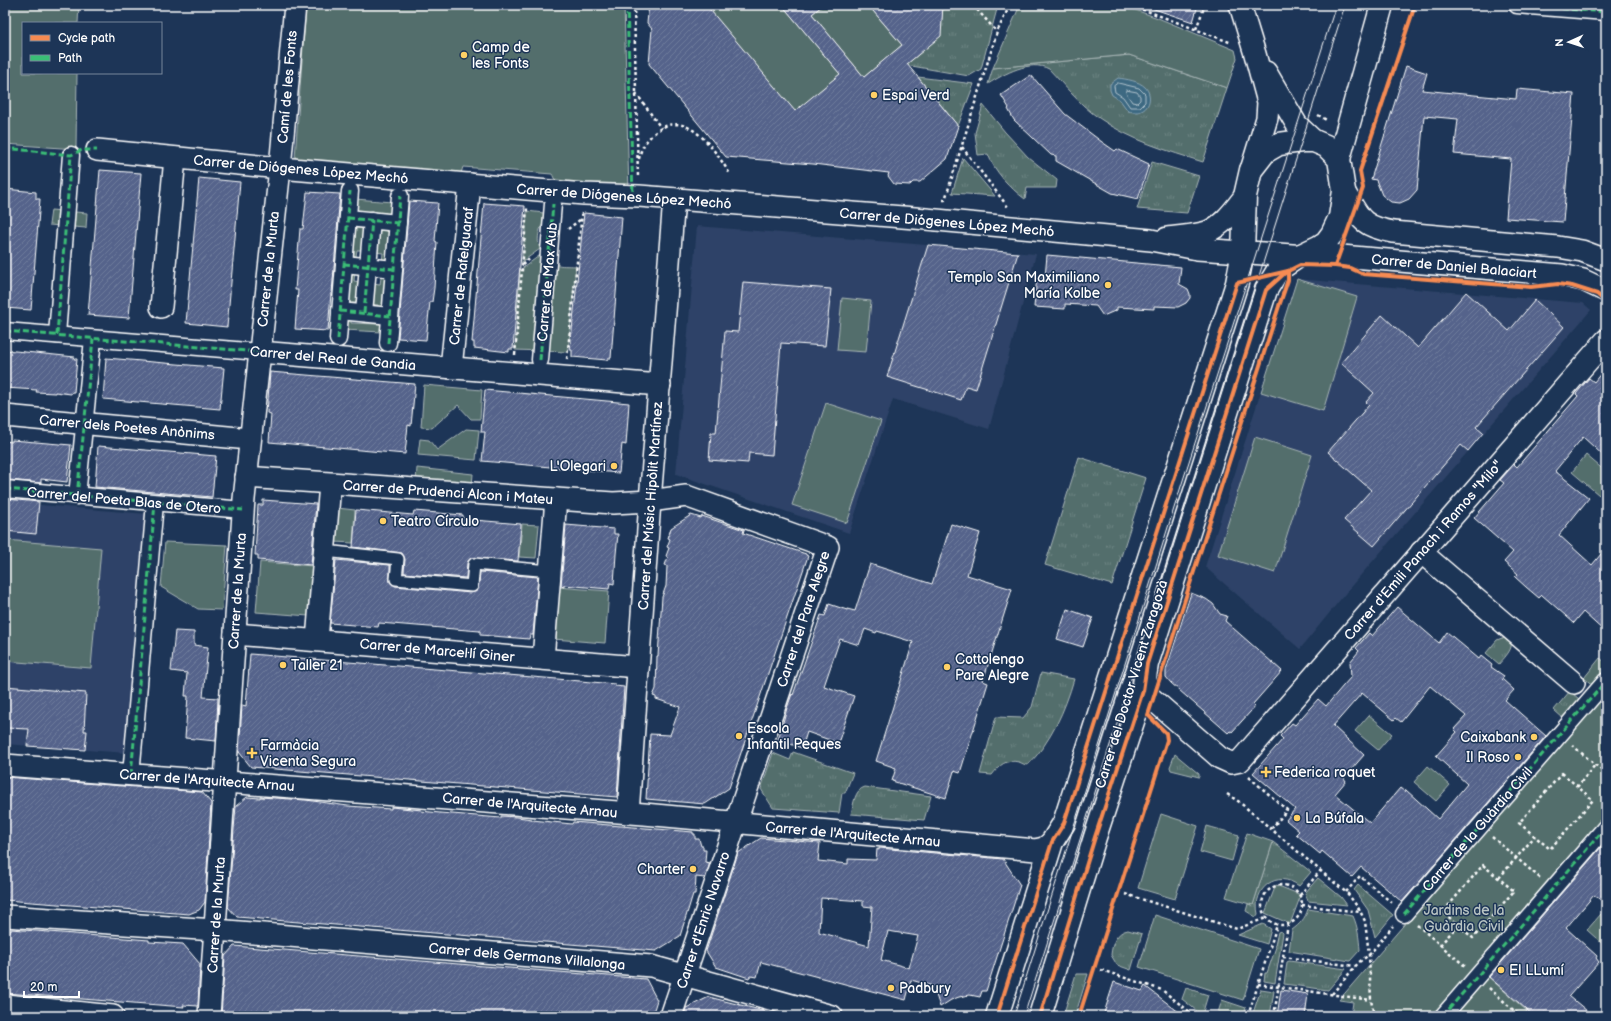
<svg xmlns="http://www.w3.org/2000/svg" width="1611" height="1021" viewBox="0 0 1611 1021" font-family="'Balsamiq Sans',sans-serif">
<defs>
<pattern id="grass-tufts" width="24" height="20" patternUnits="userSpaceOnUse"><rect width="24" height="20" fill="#536e6c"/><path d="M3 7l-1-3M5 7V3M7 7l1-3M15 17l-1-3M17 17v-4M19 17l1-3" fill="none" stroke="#6d8482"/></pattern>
<pattern id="building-hatch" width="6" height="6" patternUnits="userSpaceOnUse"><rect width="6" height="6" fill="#55648b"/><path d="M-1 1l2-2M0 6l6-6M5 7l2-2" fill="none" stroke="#6e7b9c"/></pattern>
</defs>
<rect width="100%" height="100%" fill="#1d3557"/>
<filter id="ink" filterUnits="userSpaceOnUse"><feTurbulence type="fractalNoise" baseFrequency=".025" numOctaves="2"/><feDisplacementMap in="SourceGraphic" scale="8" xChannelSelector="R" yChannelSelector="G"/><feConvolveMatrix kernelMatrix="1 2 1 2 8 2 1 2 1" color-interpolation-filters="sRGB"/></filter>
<g filter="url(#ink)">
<g fill="#2e4367">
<polygon points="697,226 1036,254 989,429 893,399 849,533 676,474"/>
<polygon points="1297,279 1583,303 1591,310 1353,584 1300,649 1205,567"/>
<polygon points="5,502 147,514 127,753 5,744"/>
</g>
<g fill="url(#grass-tufts)" stroke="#a9b6b6">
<polygon points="943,5 995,5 997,9 981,69 969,76 906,65 940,36"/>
<path d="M1129,55l98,33 -24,74c-35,-11 -73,-22 -104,-44 -19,-13 -34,-32 -50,-49 -19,-10 -45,5 -61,15l5,-16z"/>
<polygon points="918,77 974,84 958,126"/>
<path d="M983,105l22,27 23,25 29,23 -1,8h-29l-2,11c-15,-11 -31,-28 -37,-45l-10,1 -3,-22z"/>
<polygon points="963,158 995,196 952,193"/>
<polygon points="1152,162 1199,176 1187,213 1137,209"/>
<polygon points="1079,457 1146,478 1112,585 1045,565"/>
<path d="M1502,638c20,3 2,20 -3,26l-13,-11 11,-13z"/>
<polygon points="1600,658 1606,663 1606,672 1594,686 1584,678"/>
<path d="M1041,673l33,6c-9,31 -23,63 -46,86 -4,0 -6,-2 -9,-3 -14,-3 -19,3 -27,13l-12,-1 16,-57 27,1 9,-11z"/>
<polygon points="1570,691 1580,700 1564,719 1554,710"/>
<polygon points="793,752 853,773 845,793 842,793 839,813 773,808 761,789 773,753 790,760"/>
<polygon points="1175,754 1199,774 1199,777 1171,770 1170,767"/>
<path d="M865,787l66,9 -7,24 -73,-6c3,-10 3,-24 14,-27z"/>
<path d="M1273,842l38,30 -12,14c-22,-17 -47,2 -41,28l-2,3 -10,-6 2,-7 5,1z"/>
<polygon points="1318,878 1341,897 1347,905 1308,901 1305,893"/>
<polygon points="1358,885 1393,915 1375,937 1368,910 1354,890"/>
<polygon points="1263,924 1271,929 1267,944 1238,935"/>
<path d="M1128,930l14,4 -11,36 -14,-5 -6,-10c1,-11 5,-23 17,-25z"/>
<polygon points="1281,931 1283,933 1275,983 1264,981 1265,973 1267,973 1276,947 1275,945 1278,932"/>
<polygon points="1287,962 1289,961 1346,969 1328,990 1284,984"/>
<polygon points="1076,974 1088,974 1075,1016 1063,1016"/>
<polygon points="1186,988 1208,995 1202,1015 1182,999"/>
<polygon points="1261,989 1274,991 1270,1016 1252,1016"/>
<polygon points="1222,1000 1246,1008 1244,1016 1217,1016"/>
</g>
<g fill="#536e6c" stroke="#a9b6b6">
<polygon points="5,5 79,5 78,23 23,23 23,73 77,73 76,149 5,144"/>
<polygon points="306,5 624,5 629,193 557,184 552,174 463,167 460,176 295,158"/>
<polygon points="720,5 782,5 840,74 795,112 711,12"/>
<polygon points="823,5 868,5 902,45 864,77 812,14"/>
<polygon points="1020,5 1121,5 1158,18 1235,50 1237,58 1227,88 1129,55 993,68"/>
<polygon points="355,199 393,202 392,219 386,218 386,213 359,211 359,216 354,215"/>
<polygon points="51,210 87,213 86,228 49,225"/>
<path d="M527,211l25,3c-11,8 -17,22 -12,35l-18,13z"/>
<polygon points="354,222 358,223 357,228 366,229 364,250 357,250 355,262 349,261"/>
<polygon points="391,225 387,265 382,264 383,253 375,252 377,228"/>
<path d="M543,253c14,15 14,12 33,13l-8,86 -53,-2 5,-80z"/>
<polygon points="349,269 355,270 354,281 361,282 360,303 352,303 352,307 347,307"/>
<polygon points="382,272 386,272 382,311 377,311 378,305 370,304 372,283 380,284"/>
<polygon points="1297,279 1357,297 1323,411 1261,392"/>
<polygon points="842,298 871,301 866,352 837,350"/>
<polygon points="345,316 351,316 351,323 377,324 377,318 383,319 382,332 344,330"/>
<polygon points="424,385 482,390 480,419 471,419 458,405 432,428 421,427"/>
<polygon points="826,403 881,421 847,523 792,505"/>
<polygon points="466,429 479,430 476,460 418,455 420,439 429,440 437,450"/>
<polygon points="1255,437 1312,455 1275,573 1218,555"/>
<polygon points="1586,455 1606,472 1606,486 1599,495 1572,472"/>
<polygon points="417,468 473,474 472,486 416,481"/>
<polygon points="337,508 355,510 353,543 334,542"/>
<polygon points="522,524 539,525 536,558 519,557"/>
<polygon points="5,540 101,548 91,668 5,661"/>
<polygon points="165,542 227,545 222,610 198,609 161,587"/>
<polygon points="260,562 313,566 309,616 256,612"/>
<polygon points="557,587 609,591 605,643 553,639"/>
<polygon points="1606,691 1606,816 1433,1016 1351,1016 1353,1002 1339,1000"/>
<polygon points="1369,715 1392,734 1378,750 1355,731"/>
<polygon points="1428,766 1450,785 1436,801 1414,782"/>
<polygon points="1161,814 1198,826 1175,899 1138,888"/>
<polygon points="1207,826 1239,835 1232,861 1200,852"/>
<polygon points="1247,833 1273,842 1253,905 1226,897"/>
<polygon points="1276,885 1301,895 1290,924 1265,913"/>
<path d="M1308,909l45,7c5,11 6,22 7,34l-10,11 -61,-10 3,-21c8,-6 13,-11 16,-21z"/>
<polygon points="1601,914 1606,919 1606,947 1587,930"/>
<polygon points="1155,915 1259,949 1243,1000 1139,967"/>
<polygon points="1486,975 1527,1011 1523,1016 1451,1016"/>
</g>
<path fill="#3d6982" stroke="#8ba5b4" d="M1118,78c8,1 21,3 27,9 8,8 5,23 -7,25 -3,0 -7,0 -10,-1l-8,-11 -8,-5 -2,-5v-6z"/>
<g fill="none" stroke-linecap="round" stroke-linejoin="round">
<g stroke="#b1c3cd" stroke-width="1">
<polygon points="1118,83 1139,88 1145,94 1145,102 1140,107 1130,107 1123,97 1115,92 1114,86"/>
<polygon points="1126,90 1137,92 1140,96 1140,100 1137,103 1132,102 1126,93"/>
</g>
</g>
<g fill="url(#building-hatch)" stroke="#fff" fill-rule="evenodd">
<polygon points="649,5 706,5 795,111 840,74 782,5 823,5 812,14 864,77 902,45 868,5 943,5 941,36 907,64 958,126 947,159 920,182 913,182 910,185 894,184 888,176 889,173 813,164 726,157 649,64 652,29 647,23"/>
<polygon points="1151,5 1198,5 1193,22 1151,8"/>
<polygon points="1406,66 1427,73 1422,90 1516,99 1517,89 1574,94 1563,222 1506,218 1511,159 1454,154 1458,119 1424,116 1417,190 1409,199 1400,203 1391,202 1382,195 1376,180 1371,179"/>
<polygon points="1031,75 1065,114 1102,142 1115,151 1117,149 1149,164 1138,199 1112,193 1056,161 1056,156 1051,155 1014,120 1008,109 1009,108 1001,95"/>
<polygon points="100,170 141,173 129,318 88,315"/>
<polygon points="199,178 240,182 227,327 186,323"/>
<polygon points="5,189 36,192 36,199 40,199 31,310 5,308"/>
<polygon points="307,192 340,194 332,293 331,293 328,331 295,329 298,290 295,290 300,229 303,229"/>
<polygon points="409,201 438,203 435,241 437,242 434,288 432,302 430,302 426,340 398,338"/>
<polygon points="484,203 525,206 513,349 509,349 509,352 474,348 474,342 472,342"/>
<polygon points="584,213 622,217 611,358 608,358 607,360 572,357 572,350 570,350"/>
<polygon points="928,245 1018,253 976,389 966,386 961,400 887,377"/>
<polygon points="1047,255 1181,267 1179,284 1188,289 1190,294 1190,298 1186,303 1178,307 1154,306 1154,309 1117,307 1117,310 1103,316 1096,306 1065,304 1065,309 1034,307 1037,277 1045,278"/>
<polygon points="743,282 831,289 825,346 781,343 772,455 749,453 748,463 709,460 711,433 716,433 725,331 738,332"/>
<polygon points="1466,292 1509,331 1535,300 1564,327 1476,427 1483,433 1468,451 1461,445 1374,546 1344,520 1371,490 1328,452 1369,405 1366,402 1374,393 1341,363 1382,315 1418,348"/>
<polygon points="5,350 75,357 74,359 77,359 74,392 72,392 71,394 55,392 55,393 36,392 37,390 5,388"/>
<polygon points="106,358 224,368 220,409 103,399"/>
<polygon points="1606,367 1606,458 1583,437 1555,471 1589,498 1559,535 1592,565 1606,548 1606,633 1583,612 1574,623 1542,595 1539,598 1526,587 1515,577 1518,574 1504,562 1513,552 1474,518 1504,483 1500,480 1514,464 1517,467 1578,396 1576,394 1589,378 1594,382"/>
<polygon points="270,372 415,384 411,426 408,425 405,454 269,442 271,414 267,413"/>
<polygon points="485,390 629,403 626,445 622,444 619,473 482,461 485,432 481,432"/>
<polygon points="12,440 71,445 67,482 41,479 41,483 8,480 9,474 5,474 5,441 12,442"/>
<polygon points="98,446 216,456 212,497 95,487"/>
<polygon points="6,499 39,502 36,534 5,531"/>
<polygon points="263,500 316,504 311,565 258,560 258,555 255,555 258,505 263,505"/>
<polygon points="356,510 413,515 414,511 463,515 463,519 521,524 518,561 471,558 467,563 466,578 404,573 405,559 402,553 353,547"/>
<polygon points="691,515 701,518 702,516 744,530 743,533 806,554 806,555 808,556 729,788 705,804 646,799 650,734 670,735 680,707 656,699 656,697 653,696 656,689 657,656 658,656 662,597 666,586 667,566 665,565 668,557 666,556 669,548 667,547 670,539 668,538 671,528"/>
<polygon points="951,524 980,533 967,575 1012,589 983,681 988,683 960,773 954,771 946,798 892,781 896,768 876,761 913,642 877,631 876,633 865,629 859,645 840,639 824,686 854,696 838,743 807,732 802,748 778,740 787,708 792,694 793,695 821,615 825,616 829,604 847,610 847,609 855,611 870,564 932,584"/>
<polygon points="566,525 614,529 614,534 618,534 616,554 614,584 610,583 609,589 564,585 564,587 561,586"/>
<polygon points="336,560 390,565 390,582 395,586 471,593 478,590 480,572 538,577 533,635 530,635 529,639 480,635 480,631 379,623 378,627 330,623"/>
<polygon points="1191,593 1206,599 1213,604 1220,614 1227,616 1225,621 1282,671 1253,704 1255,706 1251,711 1232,732 1230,731 1228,733 1171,683 1166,677 1166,670"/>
<path d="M1397,607l42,36 8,-11 32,27 2,-3 11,9 -1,2 13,9 -2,3 12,11 -9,10 41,36 -144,166 -41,-35 -9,10 -30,-26 -2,3 -24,-20 3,-3 -13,-11 9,-11 -42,-36 30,-34 -3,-3 12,-13 3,2 23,-26 8,7 17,-20 8,-9 -1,-15 9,-11 -3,-3 13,-15 3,3zM1430,686l36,30 -12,13 3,3 -21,24 31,28 -29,35 -32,-29 -1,2 -5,-4 -30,35 -35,-29 11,-13 -2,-3 20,-23 -31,-29 29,-33 32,27 2,-2 5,4z"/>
<polygon points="1067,609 1093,618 1083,647 1057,639"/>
<polygon points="175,631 194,632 194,645 208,647 203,697 218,698 216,741 185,738 188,696 185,696 187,673 171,671"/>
<polygon points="250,654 557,679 615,684 615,686 624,687 617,797 251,767 239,752 242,705 246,706"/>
<polygon points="5,686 86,693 84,731 87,731 85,750 27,746 29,729 5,728"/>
<polygon points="5,777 202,792 211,803 205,902 199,910 189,914 5,900"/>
<polygon points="247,797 260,798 260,797 306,800 348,806 391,809 391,807 422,810 421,811 440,813 501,818 501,816 517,817 532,819 532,820 572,824 573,822 693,832 693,834 695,834 695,839 699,839 701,846 703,846 703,850 706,850 705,862 710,863 705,878 696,877 695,894 693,894 680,936 656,951 237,917 228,907 234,829 236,806"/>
<path d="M761,838l59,5 -2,18 30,3v-5l28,1 1,-11 2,1v-2l124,11 17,26 -34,106h-4l-2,6 -10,-2 -11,2 -8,3 -11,7 -7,-21 -22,-6 -5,20 -145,-38 -4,15 -7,-1 -1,2 -33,-11 -10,-16 32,-98zM821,898l42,3v5l9,1 -3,39 -50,-14zM888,931l30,5 -9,32 -28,-8z"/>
<polygon points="1603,845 1606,847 1606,904 1594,895 1566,928 1597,956 1596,958 1599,962 1569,996 1593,1016 1534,1016 1489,977"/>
<polygon points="11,929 149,940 149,942 183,944 200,964 198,1006 183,1005 184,1007 6,993 5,930 11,931"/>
<polygon points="234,946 646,979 657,1000 652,1016 221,1016 225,956"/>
<polygon points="1114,982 1142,991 1145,986 1184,1016 1103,1016"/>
<polygon points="1281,990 1308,994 1305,1016 1277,1016"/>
<polygon points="709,997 764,1011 764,1016 684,1016 686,1008"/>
</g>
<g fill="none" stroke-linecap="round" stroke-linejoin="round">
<defs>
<polyline id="service" points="325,551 398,559 396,579 472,586 474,564 550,571"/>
<g id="pedestrian">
<polyline points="1517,5 1606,12"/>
<polyline points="348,218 398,223"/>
<polyline points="344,264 394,269"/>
<polyline points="340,311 390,316"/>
<polyline points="364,313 372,220"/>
<polyline points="5,331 259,352"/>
<polyline points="57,335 71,155"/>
<polyline points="338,339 350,191"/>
<polyline points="388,343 400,196"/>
<polyline points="540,360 553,204"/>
<polyline points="5,489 243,510"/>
<polyline points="77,496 93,339"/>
<polyline points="131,775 155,503"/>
<polyline points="1404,914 1606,681"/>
<polyline points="1443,1016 1606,827"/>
</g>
<g id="minor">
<polyline points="1240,5 1255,54 1268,102 1267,118 1251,170"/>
<polyline points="1266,72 1297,125 1314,141"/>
<polyline points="97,150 280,168 584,194 639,196 915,218 1151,240 1197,249 1243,252"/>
<path d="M1344,191c16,27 16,35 49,41l165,15 24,4 24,9"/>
<path d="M1167,238c12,-2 28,-2 40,-6 17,-7 27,-22 38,-36"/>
<polyline points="1299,256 1318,254 1562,275 1583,280 1606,291"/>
<polyline points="161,307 175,158"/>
<polyline points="259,352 660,385"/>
<polyline points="451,368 470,184"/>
<polyline points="5,416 249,439"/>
<polyline points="246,477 613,503 650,501 686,496 828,547 671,1016"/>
<polyline points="1421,552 1574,683"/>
<polyline points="235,634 638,667"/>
<polyline points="317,640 330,484"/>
<polyline points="543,659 556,499"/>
<polyline points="1143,691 1220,758 1231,763 1240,761 1606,340"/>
<polyline points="5,765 644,814 1036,850 1044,848 1052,842"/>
<polyline points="628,813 650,501 674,199"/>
<polyline points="5,916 215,930 651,966 832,1016"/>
<polyline points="5,1005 113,1016"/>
<polyline points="209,1016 244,499 280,168 295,5"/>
</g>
<g id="tertiary">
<polyline points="1339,159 1382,5"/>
<polyline points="997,1016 1052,842 1064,823 1237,283 1243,252 1245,196 1251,170 1265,152 1279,144 1302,141 1314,141 1326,146 1339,159 1344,191 1340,217 1332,234 1326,242 1318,247 1299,256 1243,252"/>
<polyline points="1040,1016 1095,837 1143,691 1147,664 1266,290 1278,270 1299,256"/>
</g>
</defs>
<use href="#service" stroke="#fff" stroke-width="14"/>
<use href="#pedestrian" stroke="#fff" stroke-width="19"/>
<use href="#minor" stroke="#fff" stroke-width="24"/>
<use href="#tertiary" stroke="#fff" stroke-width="25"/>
<g stroke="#fff" stroke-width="2.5" stroke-dasharray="3 3" stroke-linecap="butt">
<polyline points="634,5 638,178"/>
<polyline points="973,5 997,32"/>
<polyline points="1131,5 1232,43"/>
<polyline points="1196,29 1205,5"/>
<polyline points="636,93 661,128"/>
<polyline points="1318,115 1328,121"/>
<polyline points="962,147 1008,207"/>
<path d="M639,159c2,-13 9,-21 18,-28 31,-24 59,21 73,43"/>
<polyline points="943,200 945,200 997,32 1010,5"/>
<polyline points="568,229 581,219"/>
<polyline points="522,265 531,258"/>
<polyline points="515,355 527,208"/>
<polyline points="567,359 582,213"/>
<polyline points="1572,745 1606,774"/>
<polygon points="1562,773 1593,800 1550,849 1519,823"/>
<polyline points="1249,777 1287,810 1272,828"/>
<polyline points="1577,787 1595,765"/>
<polyline points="1227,794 1238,801 1348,894 1359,909 1365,921 1369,955 1371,1000 1374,1016"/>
<polyline points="1492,837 1540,878"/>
<polygon points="1483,865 1514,891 1473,938 1443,912"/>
<polyline points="1499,878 1535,836"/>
<circle cx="1282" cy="905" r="20"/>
<polyline points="1346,892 1360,876 1392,903"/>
<polyline points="1125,894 1237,929 1266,918"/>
<polyline points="1300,895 1321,870"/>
<polyline points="1302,905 1360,912"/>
<polyline points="1417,925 1465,966"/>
<polyline points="1440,945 1458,925"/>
<polyline points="1283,957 1355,966"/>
<polyline points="1101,970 1162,990 1195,1016"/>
<polyline points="1258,984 1371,1000"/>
<polyline points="1489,988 1519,1015 1518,1016"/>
<polyline points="1332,994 1359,962 1369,955 1393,926"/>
<polyline points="1248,1016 1277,925"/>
<polyline points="1274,1016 1288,924"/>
</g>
<use href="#service" stroke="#1d3557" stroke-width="11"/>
<use href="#pedestrian" stroke="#1d3557" stroke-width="16"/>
<use href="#minor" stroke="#1d3557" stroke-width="21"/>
<use href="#tertiary" stroke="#1d3557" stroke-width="22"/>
<g stroke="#fff" stroke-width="1">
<polyline points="1014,1016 1176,502 1336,5"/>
<polyline points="1024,1016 1345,5"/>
</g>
<g stroke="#3abd76" stroke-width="3" stroke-dasharray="6 3" stroke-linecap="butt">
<polyline points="627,5 633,196"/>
<polyline points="1517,5 1606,12"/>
<polyline points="5,148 71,155 82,150 97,150"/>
<polyline points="348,218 398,223"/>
<polyline points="344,264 394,269"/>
<polyline points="340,311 390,316"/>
<polyline points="364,313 372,220"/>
<polyline points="5,331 259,352"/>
<polyline points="57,335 71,155"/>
<polyline points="338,339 350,191"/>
<polyline points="388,343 400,196"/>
<polyline points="540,360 553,204"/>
<polyline points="5,489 243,510"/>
<polyline points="77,496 93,339"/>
<polyline points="131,775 155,503"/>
<polyline points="1404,914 1606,681"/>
<polyline points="1443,1016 1606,827"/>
</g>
<defs>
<g id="cycleway">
<polyline points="1335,266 1350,268 1363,274 1531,287 1558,284 1572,286 1597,294 1606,302"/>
<polyline points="997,1016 1052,842 1064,823 1237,283 1288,271"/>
<polyline points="1040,1016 1095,837 1143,691 1147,664 1266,290 1286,272"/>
<polyline points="1079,1016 1167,740 1166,733 1148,715 1279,306 1288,280 1288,271 1300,265 1335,266 1363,188 1360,171 1415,5"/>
</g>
</defs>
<use href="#cycleway" stroke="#1d3557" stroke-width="6"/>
<use href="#cycleway" stroke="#f68b52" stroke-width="4"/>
</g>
</g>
<g fill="#ffd166" stroke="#1d3557" stroke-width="1.5">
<circle cx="464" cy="55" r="4"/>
<circle cx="874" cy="95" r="4"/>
<circle cx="1108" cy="285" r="4"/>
<circle cx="614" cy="466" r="4"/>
<circle cx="383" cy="521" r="4"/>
<circle cx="283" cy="665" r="4"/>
<circle cx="947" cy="667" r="4"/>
<circle cx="739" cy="736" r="4"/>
<circle cx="1534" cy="737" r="4"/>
<path d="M250 747h4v4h4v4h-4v4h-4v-4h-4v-4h4z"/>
<circle cx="1518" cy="757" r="4"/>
<path d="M1264 766h4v4h4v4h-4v4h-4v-4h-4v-4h4z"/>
<circle cx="1297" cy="818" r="4"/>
<circle cx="693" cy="869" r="4"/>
<circle cx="1501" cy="970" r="4"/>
<circle cx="891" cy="988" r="4"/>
</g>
<g text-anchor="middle" stroke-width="3" stroke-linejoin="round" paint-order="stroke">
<g font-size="14" fill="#fff" stroke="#1d3557" text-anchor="start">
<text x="472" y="52">Camp de<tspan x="472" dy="16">les Fonts</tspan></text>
<text x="882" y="100">Espai Verd</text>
<text x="1100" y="282" text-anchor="end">Templo San Maximiliano<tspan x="1100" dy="16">María Kolbe</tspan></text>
<text x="606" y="471" text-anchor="end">L'Olegari</text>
<text x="391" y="526">Teatro Círculo</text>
<text x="955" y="664">Cottolengo<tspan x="955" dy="16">Pare Alegre</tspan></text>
<text x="291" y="670">Taller 21</text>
<text x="747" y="733">Escola<tspan x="747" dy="16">Infantil Peques</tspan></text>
<text x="1526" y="742" text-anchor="end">Caixabank</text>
<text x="260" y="750">Farmàcia<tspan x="260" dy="16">Vicenta Segura</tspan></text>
<text x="1510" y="762" text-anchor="end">Il Roso</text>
<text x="1274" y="777">Federica roquet</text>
<text x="1305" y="823">La Búfala</text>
<text x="685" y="874" text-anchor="end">Charter</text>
<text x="1509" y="975">El LLumí</text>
<text x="899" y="993">Padbury</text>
</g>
<g font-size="14" fill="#fff" stroke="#1d3557">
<text transform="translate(287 87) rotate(-85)" y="5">Camí de les Fonts</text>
<text transform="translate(301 169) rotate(5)" y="5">Carrer de Diógenes López Mechó</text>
<text transform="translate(624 196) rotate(4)" y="5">Carrer de Diógenes López Mechó</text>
<text transform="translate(947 222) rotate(5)" y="5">Carrer de Diógenes López Mechó</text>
<text transform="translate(1454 266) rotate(5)" y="5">Carrer de Daniel Balaciart</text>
<text transform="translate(268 269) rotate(-84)" y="5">Carrer de la Murta</text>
<text transform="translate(461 276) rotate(-84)" y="5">Carrer de Rafelguaraf</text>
<text transform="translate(547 282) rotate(-85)" y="5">Carrer de Max Aub</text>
<text transform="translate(333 358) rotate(5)" y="5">Carrer del Real de Gandia</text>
<text transform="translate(127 427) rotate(5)" y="5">Carrer dels Poetes Anònims</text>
<text transform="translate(448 492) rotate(4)" y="5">Carrer de Prudenci Alcon i Mateu</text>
<text transform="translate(124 500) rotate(5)" y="5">Carrer del Poeta Blas de Otero</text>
<text transform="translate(650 506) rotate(-86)" y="5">Carrer del Músic Hipòlit Martínez</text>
<text transform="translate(1423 550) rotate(-49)" y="5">Carrer d'Emili Panach i Ramos "Milo"</text>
<text transform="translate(237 591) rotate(-86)" y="5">Carrer de la Murta</text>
<text transform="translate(803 619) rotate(-72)" y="5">Carrer del Pare Alegre</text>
<text transform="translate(437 650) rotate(5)" y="5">Carrer de Marcel·lí Giner</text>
<text transform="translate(1131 684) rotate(-73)" y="5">Carrer del Doctor Vicent Zaragozà</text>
<text transform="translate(207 780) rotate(4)" y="5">Carrer de l'Arquitecte Arnau</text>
<text transform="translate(530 805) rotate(5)" y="5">Carrer de l'Arquitecte Arnau</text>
<text transform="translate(1477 829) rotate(-49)" y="5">Carrer de la Guàrdia Civil</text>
<text transform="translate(853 834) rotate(5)" y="5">Carrer de l'Arquitecte Arnau</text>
<text transform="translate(216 915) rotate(-86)" y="5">Carrer de la Murta</text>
<text transform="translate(703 920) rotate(-72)" y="5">Carrer d'Enric Navarro</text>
<text transform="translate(527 956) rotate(5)" y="5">Carrer dels Germans Villalonga</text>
</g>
<g font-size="14" fill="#bac5c4" stroke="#1d3557">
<text x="1464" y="915">Jardins de la<tspan x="1464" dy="16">Guàrdia Civil</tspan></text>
</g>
</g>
<rect width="1611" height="1021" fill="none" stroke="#1d3557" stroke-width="20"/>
<rect x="10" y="10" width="1591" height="1001" fill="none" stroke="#fff" stroke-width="1.5" filter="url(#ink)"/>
<rect x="22" y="22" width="140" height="52" fill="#1d3557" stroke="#77869a"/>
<rect x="30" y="35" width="20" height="6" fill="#f68b52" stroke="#77869a"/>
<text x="58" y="42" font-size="12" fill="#ffffff">Cycle path</text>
<rect x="30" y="55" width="20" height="6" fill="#3abd76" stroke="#77869a"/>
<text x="58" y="62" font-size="12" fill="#ffffff">Path</text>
<g transform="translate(1569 42) rotate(267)" stroke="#1d3557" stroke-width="3" paint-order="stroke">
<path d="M0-3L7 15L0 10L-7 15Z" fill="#ffffff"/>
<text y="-6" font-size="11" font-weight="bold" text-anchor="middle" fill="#ffffff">N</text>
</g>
<path d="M24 991v6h55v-6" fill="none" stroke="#ffffff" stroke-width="2"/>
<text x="30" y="991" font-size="12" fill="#ffffff" stroke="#1d3557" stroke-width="3" paint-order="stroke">20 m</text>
</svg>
